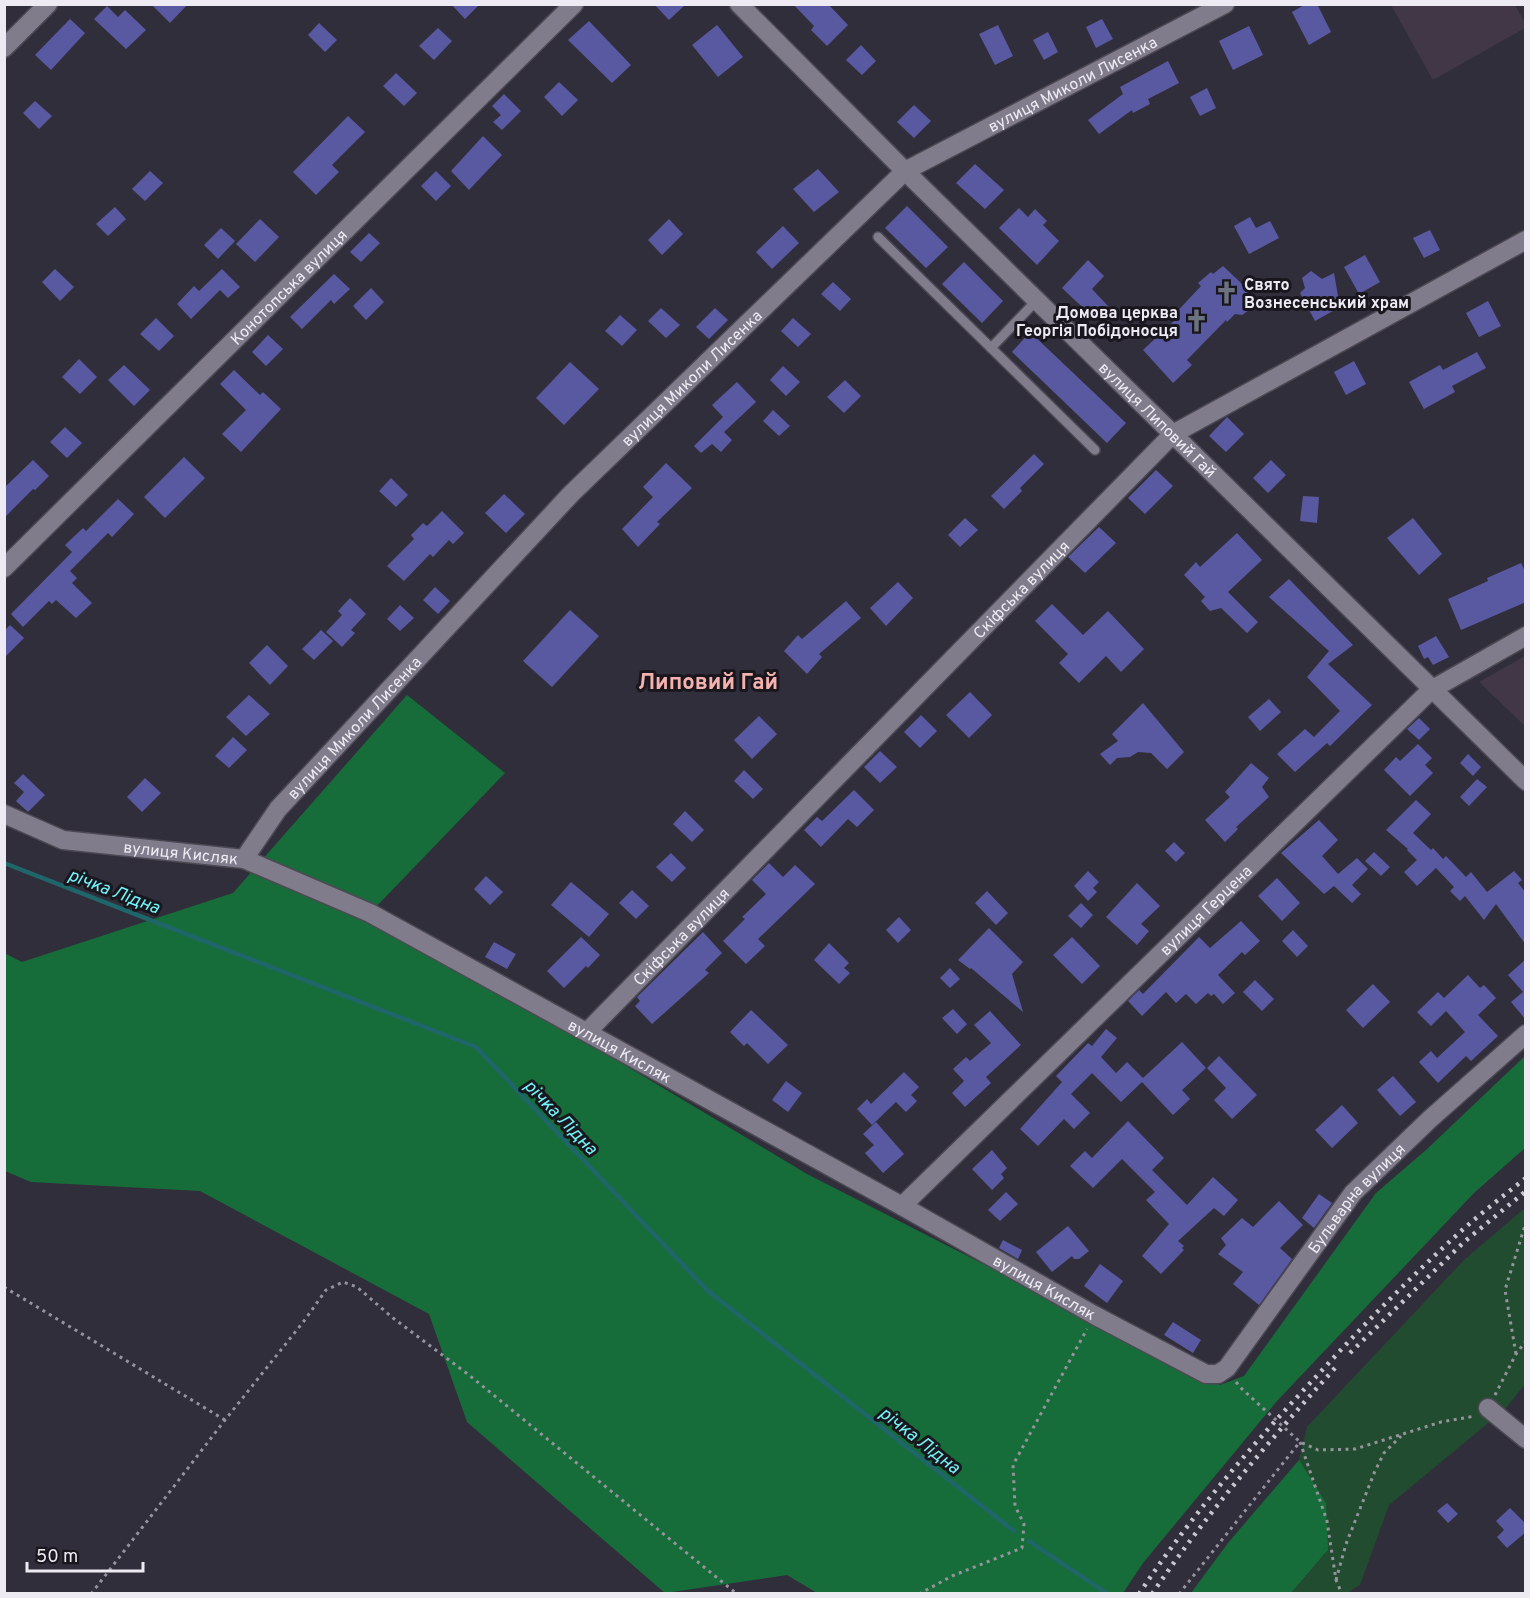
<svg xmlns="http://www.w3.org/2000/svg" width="1530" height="1598" viewBox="0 0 1530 1598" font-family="Overpass,sans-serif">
<rect width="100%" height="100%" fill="#312e3b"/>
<g fill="#423746">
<polygon points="1391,5 1515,5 1525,23 1525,28 1433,80"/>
<polygon points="1525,656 1525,726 1479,682"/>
</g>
<polygon fill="#224c2f" points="1525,1208 1525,1384 1505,1409 1389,1505 1360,1585 1347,1593 1291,1593 1326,1553 1299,1460 1307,1427 1464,1260"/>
<g fill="#176d39">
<polygon points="407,695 505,773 370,913 807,1174 1220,1385 1244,1376 1376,1193 1426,1150 1525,1056 1525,1148 1474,1193 1277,1401 1143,1563 1123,1593 817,1593 787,1575 665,1593 467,1422 429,1314 200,1191 31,1182 5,1171 4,953 22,962 233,893"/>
<polygon points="1299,1460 1326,1503 1328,1550 1291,1593 1191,1593 1228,1543"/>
</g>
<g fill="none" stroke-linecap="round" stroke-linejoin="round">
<g stroke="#1e6669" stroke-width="4.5">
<polyline points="4,863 476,1047 708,1291 1014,1531"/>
<polyline points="1029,1541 1108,1594"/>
</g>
</g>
<g fill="#5959a2">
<polygon points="151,4 188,4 170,23"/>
<polygon points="451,4 480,4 465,19"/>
<polygon points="654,4 686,4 669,20"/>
<polygon points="793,4 828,4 848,25 827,46 811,30 814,26"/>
<polygon points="1306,4 1317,4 1331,32 1309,45 1292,12"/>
<polygon points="107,6 118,17 125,10 146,30 126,49 94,19"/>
<polygon points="70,19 85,33 51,70 35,55"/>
<polygon points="1102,19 1113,39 1096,48 1086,27"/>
<polygon points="589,21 631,65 612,83 568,40"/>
<polygon points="319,23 337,40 325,52 308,35"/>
<polygon points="717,25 743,57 718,77 692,45"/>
<polygon points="998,25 1013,56 995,65 979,34"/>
<polygon points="1249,26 1263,55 1233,70 1219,41"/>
<polygon points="438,28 452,41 434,60 419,46"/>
<polygon points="1048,32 1058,52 1044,60 1033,40"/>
<polygon points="861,45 876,61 862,75 846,60"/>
<polygon points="1168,61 1179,83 1148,99 1150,104 1133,113 1132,110 1099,134 1088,120 1123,94 1120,87"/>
<polygon points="396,73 417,93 404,106 383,86"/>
<polygon points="559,82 578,100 562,116 544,97"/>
<polygon points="1207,88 1216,108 1200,116 1190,97"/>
<polygon points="504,94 521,111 502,130 493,122 501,115 492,106"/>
<polygon points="35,101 52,116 39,129 23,113"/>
<polygon points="914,105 931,121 914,138 897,122"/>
<polygon points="348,116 365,132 332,165 339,172 316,195 293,172"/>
<polygon points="483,136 502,155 469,190 451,171"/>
<polygon points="975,164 1004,190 985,209 956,183"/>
<polygon points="818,169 839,192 814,212 793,189"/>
<polygon points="150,171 163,183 145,201 132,189"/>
<polygon points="436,171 451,186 436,201 421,186"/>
<polygon points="907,206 948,247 926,268 885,228"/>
<polygon points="115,207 126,219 108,236 96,224"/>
<polygon points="1019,208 1028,217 1035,209 1047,221 1043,225 1059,241 1037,265 999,228"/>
<polygon points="1250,217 1256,228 1270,221 1279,238 1249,254 1234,226"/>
<polygon points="260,219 279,237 255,262 236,244"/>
<polygon points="669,219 683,234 662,255 648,240"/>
<polygon points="783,226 799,243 772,269 756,252"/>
<polygon points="221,228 235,241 218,259 204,245"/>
<polygon points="1430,230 1440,250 1424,258 1413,238"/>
<polygon points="369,233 380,243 361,262 350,252"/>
<polygon points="1365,255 1380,282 1359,294 1344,267"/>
<polygon points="1088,260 1104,276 1092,289 1108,306 1095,319 1062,288"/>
<polygon points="964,262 1003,301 982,323 942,284"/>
<polygon points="1223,266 1240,282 1252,297 1247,302 1249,310 1242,315 1235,314 1227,322 1226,320 1187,360 1192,365 1173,383 1143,350 1175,320 1172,317 1201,286 1198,283 1211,272 1213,274"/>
<polygon points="55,269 74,287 60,301 42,282"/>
<polygon points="222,269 240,287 228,298 220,290 191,319 177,304 194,286 199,291"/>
<polygon points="1311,271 1322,279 1334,273 1340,307 1315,321 1300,293 1305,288 1302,278"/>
<polygon points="334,274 350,289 334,304 331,300 302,329 290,317"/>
<polygon points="833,282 851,299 840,311 821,294"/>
<polygon points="371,288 384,302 366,320 353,306"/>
<polygon points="1488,301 1501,326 1479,337 1466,313"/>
<polygon points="661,308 680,325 666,338 648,321"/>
<polygon points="715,308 728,320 709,339 696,327"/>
<polygon points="620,315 637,330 622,346 605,331"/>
<polygon points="156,318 174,336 159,351 140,334"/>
<polygon points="793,318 811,334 798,347 781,331"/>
<polygon points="1030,332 1126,423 1107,443 1012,352"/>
<polygon points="268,335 283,349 266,366 252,352"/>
<polygon points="1477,352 1486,368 1452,386 1455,392 1424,409 1409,382 1440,365 1443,370"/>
<polygon points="79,359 97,377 80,394 62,377"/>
<polygon points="1354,361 1366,384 1346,395 1334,372"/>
<polygon points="570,362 599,389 564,425 536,398"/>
<polygon points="124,365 150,390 134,406 108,380"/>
<polygon points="783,366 800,382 786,396 770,380"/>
<polygon points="234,370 260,395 263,392 281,409 241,452 222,434 246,410 220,384"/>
<polygon points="845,380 861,396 844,413 827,397"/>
<polygon points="737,382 756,402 724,432 732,440 721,452 712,444 701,453 694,446 723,417 712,405"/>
<polygon points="773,410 790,426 779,436 763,421"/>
<polygon points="1227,417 1244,434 1226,452 1209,436"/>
<polygon points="65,427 82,443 67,458 50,442"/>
<polygon points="1034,454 1044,464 1020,488 1022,491 1004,509 991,496"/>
<polygon points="184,457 205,478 165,518 144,497"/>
<polygon points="33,460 49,476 35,490 33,489 4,518 4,488"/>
<polygon points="1271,460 1286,475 1268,493 1253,478"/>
<polygon points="666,463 692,488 657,522 660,524 638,547 622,529 653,497 643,487"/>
<polygon points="1156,470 1173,486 1145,514 1128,498"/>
<polygon points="391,478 408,495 396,507 379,491"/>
<polygon points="504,494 525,514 506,533 485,513"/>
<polygon points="1303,496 1319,497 1317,523 1300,521"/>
<polygon points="118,499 134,514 112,537 108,533 70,571 77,578 72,583 92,603 76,618 56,600 52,604 49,601 23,627 11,614 72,552 65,545 83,528 86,531"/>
<polygon points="442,511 464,533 453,544 449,540 433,557 430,554 404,581 387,566 414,539 411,535 423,523 427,526"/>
<polygon points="965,518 978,530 960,547 948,535"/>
<polygon points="1413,518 1442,554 1419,575 1387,538"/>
<polygon points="1099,527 1116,543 1085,573 1068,557"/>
<polygon points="1237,533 1262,560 1228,592 1258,622 1247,633 1221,608 1210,611 1201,601 1205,597 1184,575 1196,562 1200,567"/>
<polygon points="1521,563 1526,573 1526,602 1461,630 1448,599 1488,581 1487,578"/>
<polygon points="1289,579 1353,645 1328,664 1372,705 1330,746 1327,743 1295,772 1277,754 1305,729 1314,737 1340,711 1307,677 1329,651 1269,597"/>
<polygon points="898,582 913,598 886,626 870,608"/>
<polygon points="435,587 450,601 438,614 423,600"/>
<polygon points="350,598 366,614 351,630 355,633 342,647 326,632 342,615 338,611"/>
<polygon points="846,601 861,618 819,654 822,657 807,674 784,651 798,635 802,639"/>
<polygon points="1052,604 1083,635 1108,611 1144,649 1121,672 1106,656 1079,683 1059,663 1068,654 1035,621"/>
<polygon points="400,605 414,618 400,631 387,619"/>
<polygon points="570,610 599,636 552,687 523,661"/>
<polygon points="10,625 24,638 4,658 4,631"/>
<polygon points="321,630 333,641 314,660 302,649"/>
<polygon points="1436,636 1449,657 1433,665 1428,657 1424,659 1418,646"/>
<polygon points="267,645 288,666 270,685 249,663"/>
<polygon points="970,692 992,715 969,738 946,715"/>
<polygon points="249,695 270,714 246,736 226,717"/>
<polygon points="1269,699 1281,712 1260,731 1248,717"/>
<polygon points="1143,703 1184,752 1167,769 1151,753 1138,752 1130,757 1117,758 1110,765 1100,754 1118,741 1112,734"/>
<polygon points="921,715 937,731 920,748 904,732"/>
<polygon points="759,716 777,734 752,759 734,740"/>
<polygon points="1419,718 1430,729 1419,740 1407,729"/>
<polygon points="233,737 247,750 229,768 215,756"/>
<polygon points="1418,744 1432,758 1425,765 1433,773 1410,796 1384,770 1396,757 1400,761"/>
<polygon points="880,751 897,767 880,783 864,767"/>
<polygon points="1468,754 1481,767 1473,776 1460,763"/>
<polygon points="1251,763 1269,778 1262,787 1269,797 1236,827 1238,829 1225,842 1205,820 1230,797 1225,792"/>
<polygon points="744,770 763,789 753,799 734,781"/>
<polygon points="23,774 45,795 28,812 16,801 24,792 14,783"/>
<polygon points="145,778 161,793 142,812 127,797"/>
<polygon points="1477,779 1487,787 1469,806 1460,797"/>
<polygon points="854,790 874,810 857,827 848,819 821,847 804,830 817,817 822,821"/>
<polygon points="1416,800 1431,814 1413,833 1431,850 1433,848 1443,859 1446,856 1466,877 1471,872 1487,892 1514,871 1522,880 1518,883 1526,893 1526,945 1496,904 1484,920 1465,896 1460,901 1450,891 1454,887 1436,868 1417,886 1404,872 1417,860 1407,850 1408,849 1386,830"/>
<polygon points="685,811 704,830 692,842 673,824"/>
<polygon points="1319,820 1338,840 1322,856 1338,874 1357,858 1368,869 1352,885 1361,894 1352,903 1334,886 1324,894 1281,853"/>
<polygon points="1174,842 1185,853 1176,862 1165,851"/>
<polygon points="1374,852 1390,867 1381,876 1365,861"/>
<polygon points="671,853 686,868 672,882 656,867"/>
<polygon points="769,863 783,877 795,865 815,884 758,939 765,946 746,964 723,941 745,919 742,917 766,894 752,880"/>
<polygon points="1088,871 1099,882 1093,888 1097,892 1088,901 1074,886"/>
<polygon points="486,876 503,892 490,905 474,889"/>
<polygon points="1277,878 1300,903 1282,921 1258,896"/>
<polygon points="571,882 609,914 589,937 551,905"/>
<polygon points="1137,883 1160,906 1141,924 1149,931 1137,945 1106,917"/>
<polygon points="632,890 649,906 636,919 619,903"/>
<polygon points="987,891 1008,913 996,925 975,903"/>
<polygon points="1081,903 1093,915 1081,928 1068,916"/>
<polygon points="899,917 911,930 898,943 886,930"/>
<polygon points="1241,921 1260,941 1245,955 1242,952 1218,975 1235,993 1223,1004 1214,994 1211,996 1208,993 1196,1004 1186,994 1176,1003 1166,992 1142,1016 1128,1001 1139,990 1143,994 1199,937 1210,948"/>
<polygon points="989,928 1023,962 1012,974 1023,1012 971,968 970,969 958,960"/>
<polygon points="1293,930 1308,946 1297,957 1282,941"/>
<polygon points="703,932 722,953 705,970 709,973 652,1024 635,1006 640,1001 637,997"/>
<polygon points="581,937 600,955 588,968 586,966 564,988 547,971"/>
<polygon points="1072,937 1100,966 1082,984 1053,955"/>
<polygon points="494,942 516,954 507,969 485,957"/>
<polygon points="829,943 849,963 844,968 850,973 839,984 814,960"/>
<polygon points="1526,959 1526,1020 1511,1002 1523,992 1508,975"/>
<polygon points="950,968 960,979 950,988 940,978"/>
<polygon points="1468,975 1480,988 1484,985 1496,998 1478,1015 1498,1036 1471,1061 1466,1056 1438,1083 1419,1062 1431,1051 1437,1058 1465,1032 1446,1011 1431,1026 1417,1012 1438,992 1444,998"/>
<polygon points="1255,980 1274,999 1262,1011 1243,992"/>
<polygon points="1373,984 1390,1002 1363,1028 1346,1010"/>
<polygon points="953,1009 967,1024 957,1034 942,1018"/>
<polygon points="751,1010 788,1045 768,1064 747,1043 744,1046 730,1032"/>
<polygon points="990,1011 1021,1045 986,1077 991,1083 965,1107 952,1093 964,1081 953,1069 966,1057 970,1061 991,1043 974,1025"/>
<polygon points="1106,1029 1117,1038 1101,1057 1116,1073 1127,1062 1143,1078 1182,1042 1206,1068 1182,1090 1190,1099 1173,1115 1142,1082 1121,1102 1092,1073 1071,1094 1090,1113 1074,1129 1064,1119 1038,1146 1020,1129 1062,1082 1056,1076 1088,1043 1092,1046"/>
<polygon points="1219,1056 1257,1095 1232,1119 1214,1100 1226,1088 1207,1068"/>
<polygon points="904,1072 919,1087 911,1095 917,1101 906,1112 896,1102 872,1125 857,1109 867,1099 871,1104"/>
<polygon points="1393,1076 1416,1102 1400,1116 1377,1090"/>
<polygon points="786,1081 802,1093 788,1112 772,1100"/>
<polygon points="1342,1105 1358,1123 1332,1148 1315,1130"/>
<polygon points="1128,1121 1164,1158 1152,1170 1187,1205 1213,1177 1238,1200 1224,1216 1214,1208 1178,1241 1184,1246 1182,1248 1184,1250 1161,1274 1142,1256 1169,1224 1146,1200 1155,1192 1122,1159 1093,1188 1070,1166 1085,1151 1092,1158"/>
<polygon points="876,1122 904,1154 883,1173 865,1153 874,1145 863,1134"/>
<polygon points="992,1150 1007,1168 1001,1174 1004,1178 992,1190 972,1169"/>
<polygon points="1006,1192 1018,1204 1000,1221 988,1210"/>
<polygon points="1319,1194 1332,1203 1314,1228 1302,1218"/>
<polygon points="1279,1201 1303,1225 1280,1248 1292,1259 1259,1305 1233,1284 1243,1272 1218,1254 1226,1245 1221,1238 1242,1218 1253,1227"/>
<polygon points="1068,1226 1089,1251 1079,1259 1074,1259 1072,1256 1052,1272 1036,1252"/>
<polygon points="1003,1240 1022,1250 1018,1259 999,1248"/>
<polygon points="1100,1264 1123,1281 1107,1303 1084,1286"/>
<polygon points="1173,1322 1201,1340 1193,1353 1164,1335"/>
<polygon points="1447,1503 1458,1514 1448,1523 1437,1511"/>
<polygon points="1510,1508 1526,1524 1526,1532 1507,1548 1497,1537 1504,1530 1496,1521"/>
</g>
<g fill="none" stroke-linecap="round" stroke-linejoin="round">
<defs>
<g id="lane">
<polyline points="878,237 1095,450"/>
<polyline points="991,348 1037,300"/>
</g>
<g id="street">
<path id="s1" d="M739,4l166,167 621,610"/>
<polyline points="4,48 48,4"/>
<path id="s2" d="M4,568l570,-564"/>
<path id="s3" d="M4,814l59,26 181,19 126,54 532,293 192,109 112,59h12l9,-6 126,-175 77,-74 96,-85"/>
<path id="s4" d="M244,859l34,-50 293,-315 334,-323 320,-167"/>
<path id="s5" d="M587,1032l586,-598 353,-194"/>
<path id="s6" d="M902,1206l529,-516 95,-54"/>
<polyline points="1488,1408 1526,1439"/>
</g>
</defs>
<use href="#lane" stroke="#4c4954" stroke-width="12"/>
<use href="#street" stroke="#4c4954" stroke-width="21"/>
<g stroke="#96939e" stroke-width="3" stroke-dasharray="3 4.5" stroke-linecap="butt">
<polyline points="4,1287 225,1420"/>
<polyline points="1516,1354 1505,1290 1526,1222"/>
<polyline points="1236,1382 1242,1389 1300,1442 1318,1450 1355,1449 1441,1422 1475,1416"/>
<polyline points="1495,1395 1516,1354 1526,1341"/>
<polyline points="1300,1442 1327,1521 1336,1580 1342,1594"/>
<polyline points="1336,1580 1346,1544 1375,1471 1384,1453 1401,1436"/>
<polyline points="91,1594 225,1420 304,1321 326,1290 343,1282 357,1287 393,1318 469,1375 737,1594"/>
<polyline points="919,1594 952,1576 1022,1548 1024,1524 1015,1506 1013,1465 1087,1329"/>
<polyline points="1179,1594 1299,1443"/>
</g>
<use href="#lane" stroke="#807c8c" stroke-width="9"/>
<use href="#street" stroke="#807c8c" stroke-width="18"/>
<g stroke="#c9c6d0" stroke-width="4.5" stroke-dasharray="3 6" stroke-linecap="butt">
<polyline points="1350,1353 1464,1242 1526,1191"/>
<path d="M1139,1594c55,-83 120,-157 188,-229 42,-46 86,-90 132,-132 21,-19 44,-37 67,-55"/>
<path d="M1152,1594c55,-81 118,-154 183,-226"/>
</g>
</g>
<defs>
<symbol id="church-bare" viewBox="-9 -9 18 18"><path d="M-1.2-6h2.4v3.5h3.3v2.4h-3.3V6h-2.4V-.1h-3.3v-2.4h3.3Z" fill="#6b7280" stroke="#19171d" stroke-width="2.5" paint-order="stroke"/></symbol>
</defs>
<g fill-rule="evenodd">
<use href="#church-bare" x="1210" y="276" width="33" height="33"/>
<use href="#church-bare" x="1180" y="304" width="33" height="33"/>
</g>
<g text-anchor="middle" stroke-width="6" stroke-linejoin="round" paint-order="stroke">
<g font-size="16" fill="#edeaf3" stroke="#19171d">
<text dy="6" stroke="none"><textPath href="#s4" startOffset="1144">вулиця Миколи Лисенка</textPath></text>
<text dy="6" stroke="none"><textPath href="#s2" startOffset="400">Конотопська вулиця</textPath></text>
<text dy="6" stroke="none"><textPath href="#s4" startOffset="658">вулиця Миколи Лисенка</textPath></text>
<text dy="6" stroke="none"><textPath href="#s1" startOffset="590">вулиця Липовий Гай</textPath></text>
<text dy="6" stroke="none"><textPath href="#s5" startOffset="620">Скіфська вулиця</textPath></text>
<text dy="6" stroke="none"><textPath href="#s4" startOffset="172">вулиця Миколи Лисенка</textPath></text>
<text dy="6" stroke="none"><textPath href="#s3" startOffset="183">вулиця Кисляк</textPath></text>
<text dy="6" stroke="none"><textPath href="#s6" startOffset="424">вулиця Герцена</textPath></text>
<text dy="6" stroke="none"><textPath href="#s5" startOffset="134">Скіфська вулиця</textPath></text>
<text dy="6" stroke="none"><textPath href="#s3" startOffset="669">вулиця Кисляк</textPath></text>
<text dy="6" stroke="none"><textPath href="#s3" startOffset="1575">Бульварна вулиця</textPath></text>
<text dy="6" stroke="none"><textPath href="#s3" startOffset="1155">вулиця Кисляк</textPath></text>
</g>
<g font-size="16" font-weight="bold" fill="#edeaf3" stroke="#19171d" text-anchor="start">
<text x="1244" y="290">Свято<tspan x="1244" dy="18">Вознесенський храм</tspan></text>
<text x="1178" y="318" text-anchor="end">Домова церква<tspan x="1178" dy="18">Георгія Побідоносця</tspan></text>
</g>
<g font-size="18" font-style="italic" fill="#72f5fa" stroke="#19171d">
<text transform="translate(114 891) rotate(21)" y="6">річка Лідна</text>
<text transform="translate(561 1117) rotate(46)" y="6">річка Лідна</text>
<text transform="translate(920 1440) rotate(38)" y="6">річка Лідна</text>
</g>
<g font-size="22" font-weight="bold" fill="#f5b1ae" stroke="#19171d">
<text x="708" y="689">Липовий Гай</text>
</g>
</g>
<rect width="1530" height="1598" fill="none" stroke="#edeaf3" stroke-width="12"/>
<path d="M27 1562v9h116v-9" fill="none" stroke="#edeaf3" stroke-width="3"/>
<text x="36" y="1562" font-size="18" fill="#edeaf3" stroke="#19171d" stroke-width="4.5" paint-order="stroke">50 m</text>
</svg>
